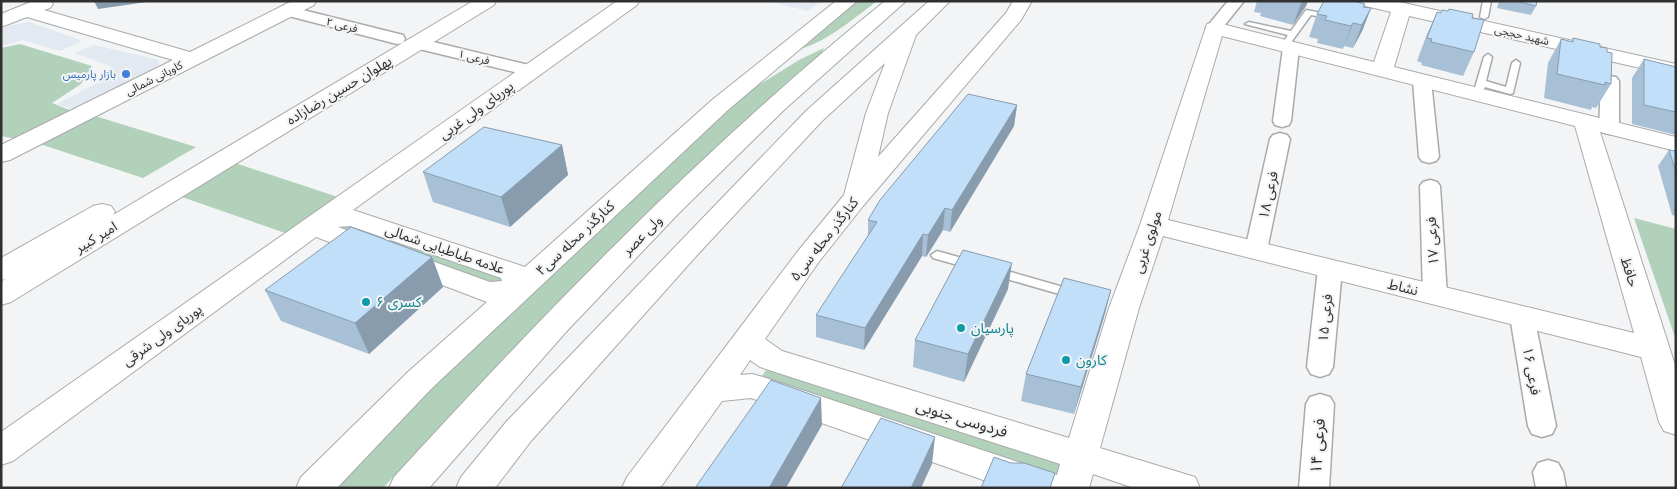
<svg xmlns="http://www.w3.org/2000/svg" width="1677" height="489" viewBox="0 0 1677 489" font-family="'Varela Round','Noto Sans Arabic',sans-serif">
<rect width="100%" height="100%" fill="#f3f4f5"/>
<g fill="#e2e9f0">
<polygon points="769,1 821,1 807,11"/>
<polygon points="29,22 75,38 81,41 60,51 23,40 1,46 1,29 11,25"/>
<polygon points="94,45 159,60 158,68 80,107 73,109 57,104 103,80 111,66 74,53"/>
</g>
<g fill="#b1d1bb">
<path d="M856,1h21c-24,18 -56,46 -86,50z"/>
<polygon points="20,44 92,66 81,84 52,103 72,111 16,139 1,136 1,48"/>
<polygon points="824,48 821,55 659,204 539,322 383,488 331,488 390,426 738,98 799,60"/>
<polygon points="95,116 196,147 143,178 40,144"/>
<polygon points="232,162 341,198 291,235 176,195"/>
<polygon points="1634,218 1676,229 1676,340"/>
<polygon points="345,222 507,274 509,287 490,288 332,231"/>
<polygon points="770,364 1063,464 1057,481 758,382"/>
</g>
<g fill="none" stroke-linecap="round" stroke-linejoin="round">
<defs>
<g id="lane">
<polygon points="1483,1 1491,1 1488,17 1484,19 1480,17"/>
<polygon points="1306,10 1332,15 1336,17 1332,19 1311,15 1292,41 1295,48 1291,51 1288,50 1284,41 1288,35 1245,24 1249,22 1291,31"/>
<polygon points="1488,54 1492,57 1486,81 1506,87 1512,63 1516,60 1520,63 1513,93 1510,94 1485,87 1482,93 1476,93 1474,91 1484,57"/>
<polygon points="937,251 976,262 978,265 972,269 933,258 931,255"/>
<polygon points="997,268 1077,291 1079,294 1073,298 993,275 991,272 993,269"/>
</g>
<g id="street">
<polygon points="1228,1 1244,1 1220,31 1208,31 1206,28"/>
<polygon points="287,6 403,35 405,39 403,43 397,44 281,14 279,11 281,8"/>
<polygon points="417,38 537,67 540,71 537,75 531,76 411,47 409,43 411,39"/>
<polygon points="1291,43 1297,44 1299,48 1291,121 1289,125 1282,127 1275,125 1273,121 1283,48 1285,44"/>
<polygon points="1422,76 1428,77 1431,81 1439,157 1436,161 1429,163 1422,161 1419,157 1413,81 1416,77"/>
<polygon points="1610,76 1616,77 1619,81 1619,128 1616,132 1609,134 1602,132 1599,128 1601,81 1604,77"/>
<polygon points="1280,133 1287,135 1290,139 1267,250 1264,255 1256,257 1248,255 1245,250 1270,139 1273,135"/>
<polygon points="1430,180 1437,182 1440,186 1447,295 1443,301 1435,303 1427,301 1423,295 1420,186 1423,182"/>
<polygon points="1330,261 1338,264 1342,269 1333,367 1329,374 1320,377 1311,374 1307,367 1318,269 1322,264"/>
<polygon points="1522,307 1531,310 1534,316 1556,426 1552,434 1542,437 1532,434 1528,426 1510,316 1513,310"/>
<polygon points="1320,394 1330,397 1334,404 1329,488 1299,488 1306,404 1310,397"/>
<polygon points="1548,460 1558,463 1563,472 1566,488 1536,488 1533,472 1538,463"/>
</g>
<g id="secondary">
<polygon points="33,1 51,1 53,4 50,8 44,10 190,52 292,1 316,1 314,5 10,160 1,162 1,145 173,60 27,17 1,27 1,14"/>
<polygon points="473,1 496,1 494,5 11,302 1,305 1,282 5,279 1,280 1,258 93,206 102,204 111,206 115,212 113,215"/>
<path d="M617,1h22l-2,4 -284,205 172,57 187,-167 124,-99h21l-129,109 -297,279 -94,99h-41l5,-11 108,-106 78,-69 -171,-65 -303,224 -12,4v-33zM350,226l151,52 1,3 -12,1 -152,-55z"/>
<path d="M885,1h21l-121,108 -107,105 -113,119 -136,155h-40l5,-11c154,-168 313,-333 491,-476z"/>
<path d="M929,1h21l-34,34 -28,78 -10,44 128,-144 7,-12h19l-11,19 -158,186 -45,57 -53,76 17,12 287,87 40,-130 31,-83 67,-201 7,-2 160,40 17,-50 -30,-7 -2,-4h36l281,63v12l-267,-60 -15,51 282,70v14l-76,-19 76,236v67l-12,-4 -5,-9 -18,-65 -478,-121 -24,72 -39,140 95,29 5,11h-66l-41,-14 -4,14h-83l-255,-90 -29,3 -62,87h-38l5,-11 171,-226 46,-56 22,-82 19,-50 -63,58 -123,132 -168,188 -36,47h-39l5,-11 46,-56 299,-310zM1222,36l353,90 59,207 -466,-113zM750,360l10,7 300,97 -3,11 -294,-98 -11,-3 -12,1z"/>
</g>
</defs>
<use href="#lane" stroke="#a9aaab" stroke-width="3"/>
<use href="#street" stroke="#a9aaab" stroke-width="3"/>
<use href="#secondary" stroke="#a9aaab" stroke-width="2"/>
<use href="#lane" fill="#fff" fill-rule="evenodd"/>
<use href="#street" fill="#fff" fill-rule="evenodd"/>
<use href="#secondary" fill="#fff" fill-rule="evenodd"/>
</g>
<g fill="#a7c0d6">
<polygon points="1257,1 1308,1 1306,6 1293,25 1260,16 1261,13 1254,12"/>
<polygon points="1499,1 1537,1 1536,6 1531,15 1497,8"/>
<polygon points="1363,7 1371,8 1362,31 1353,48 1344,46 1343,49 1317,43 1318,39 1309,37 1317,14"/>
<polygon points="1437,12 1472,18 1474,52 1463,76 1421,65 1422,63 1417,61 1427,34"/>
<polygon points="1573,38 1600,47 1607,52 1611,84 1596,108 1592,107 1591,110 1544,98 1548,63 1561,39 1572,42"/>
<polygon points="1644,59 1676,67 1676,135 1632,124 1632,78"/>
<polygon points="1017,105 1014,126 950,232 943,230 926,257 922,256 864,350 816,337 816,315 868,237 868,220"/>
<polygon points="562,145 568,175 510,227 433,202 423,172"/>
<polygon points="1669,150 1676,151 1676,216 1672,215 1658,166"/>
<polygon points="432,257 443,287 369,354 281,321 265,290"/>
<polygon points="1008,289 964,382 913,367 915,340"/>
<polygon points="1111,290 1104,317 1074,414 1021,401 1026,374"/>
</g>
<g fill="#889cae">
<polygon points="94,1 154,1 98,9"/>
<polygon points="1302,1 1308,1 1306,6 1293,25"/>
<polygon points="1371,8 1362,31 1353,48 1362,25"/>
<polygon points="1353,23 1344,46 1343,49 1351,26"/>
<polygon points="1017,105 1014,126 950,232 952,210"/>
<polygon points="562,145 568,175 510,227 501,197"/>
<polygon points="945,208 943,230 926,257 928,235"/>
<polygon points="923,234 922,256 864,350 865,328"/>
<polygon points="432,257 443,287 369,354 355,323"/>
<polygon points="1012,263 1008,289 964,382 968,354"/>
<polygon points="1111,290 1104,317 1074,414 1081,387"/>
<polygon points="821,398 822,425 786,488 769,488"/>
<polygon points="935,437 932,464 921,488 911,488"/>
</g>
<g fill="#c2dff9" stroke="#889cae">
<polygon points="1324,1 1354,1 1365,4 1363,7 1371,8 1362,25 1353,23 1351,26 1325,20 1327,16 1317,14"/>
<polygon points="1516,1 1537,1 1536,6"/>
<polygon points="1449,9 1473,14 1472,18 1484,20 1474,52 1431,42 1432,39 1427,38 1437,12 1441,13 1442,10 1448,11"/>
<polygon points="1573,38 1600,44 1600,47 1607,48 1607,52 1612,53 1611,84 1605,82 1605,85 1557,74 1561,39 1573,42"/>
<polygon points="1644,59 1676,67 1676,112 1644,105"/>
<polygon points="968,94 1017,105 952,210 945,208 928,235 923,234 865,328 816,315 877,222 868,220 880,200"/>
<polygon points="484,127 562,145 501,197 423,172"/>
<polygon points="1669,150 1676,151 1676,172"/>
<polygon points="351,227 432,257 355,323 265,290"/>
<polygon points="963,250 1012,263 968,354 915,340"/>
<polygon points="1064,278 1111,290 1081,387 1026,374"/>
<polygon points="771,380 821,398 769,488 695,488"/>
<polygon points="881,418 935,437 911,488 841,488"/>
<polygon points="994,457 1011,463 1024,463 1055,473 1050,488 981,488"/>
</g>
<circle fill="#3f7fe0" stroke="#f3f4f5" stroke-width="2" cx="126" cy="74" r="5"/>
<g fill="#0f9aa8" stroke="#f3f4f5" stroke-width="2">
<circle cx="366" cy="302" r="5"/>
<circle cx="961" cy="328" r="5"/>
<circle cx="1066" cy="360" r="5"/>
</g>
<g text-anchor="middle" stroke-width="4" stroke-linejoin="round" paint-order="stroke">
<g font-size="11" fill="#303031" stroke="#f3f4f5">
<text transform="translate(342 25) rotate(14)" y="4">فرعی ۲</text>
<text transform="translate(1522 35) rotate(13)" y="4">شهید حججی</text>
<text transform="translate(474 57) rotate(14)" y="4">فرعی ۱</text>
<text transform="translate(154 78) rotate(-27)" y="4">کاویانی شمالی</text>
</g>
<g font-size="11" fill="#366cbe" stroke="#f3f4f5" text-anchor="end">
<text x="116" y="78">بازار پارمیس</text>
</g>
<g font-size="14" fill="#303031" stroke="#f3f4f5">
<text transform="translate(339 90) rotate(-31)" y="5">پهلوان حسین رضازاده</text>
<text transform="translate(476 110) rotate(-36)" y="5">پوریای ولی غربی</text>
<text transform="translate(1268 195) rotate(-78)" y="5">فرعی ۱۸</text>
<text transform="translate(642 235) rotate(-45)" y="5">ولی عصر</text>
<text transform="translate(96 237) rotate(-31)" y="5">امیر کبیر</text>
<text transform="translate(575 238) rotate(-43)" y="5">کنارگذر محله سی۴</text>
<text transform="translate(824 239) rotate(-52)" y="5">کنارگذر محله سی۵</text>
<text transform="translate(1432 241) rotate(-93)" y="5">فرعی ۱۷</text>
<text transform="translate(1147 242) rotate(-72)" y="5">مولوی غربی</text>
<text transform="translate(445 249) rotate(19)" y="5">علامه طباطبایی شمالی</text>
<text transform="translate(1630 272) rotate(73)" y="5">حافظ</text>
<text transform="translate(1403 287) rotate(14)" y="5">نشاط</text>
<text transform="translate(1325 318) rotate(-84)" y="5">فرعی ۱۵</text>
<text transform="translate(162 335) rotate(-36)" y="5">پوریای ولی شرقی</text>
<text transform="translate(1532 371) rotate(80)" y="5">فرعی ۱۶</text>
</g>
<g font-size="14" fill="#0d838f" stroke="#f3f4f5" text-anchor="start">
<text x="376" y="307">کسری ۶</text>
<text x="971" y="333">پارسیان</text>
<text x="1076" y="365">کارون</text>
</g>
<g font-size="16" fill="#303031" stroke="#f3f4f5">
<text transform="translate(962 418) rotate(17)" y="6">فردوسی جنوبی</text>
<text transform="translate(1317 446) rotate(-86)" y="6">فرعی ۱۴</text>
</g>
</g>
<rect width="1677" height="489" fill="none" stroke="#303031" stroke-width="5"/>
</svg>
